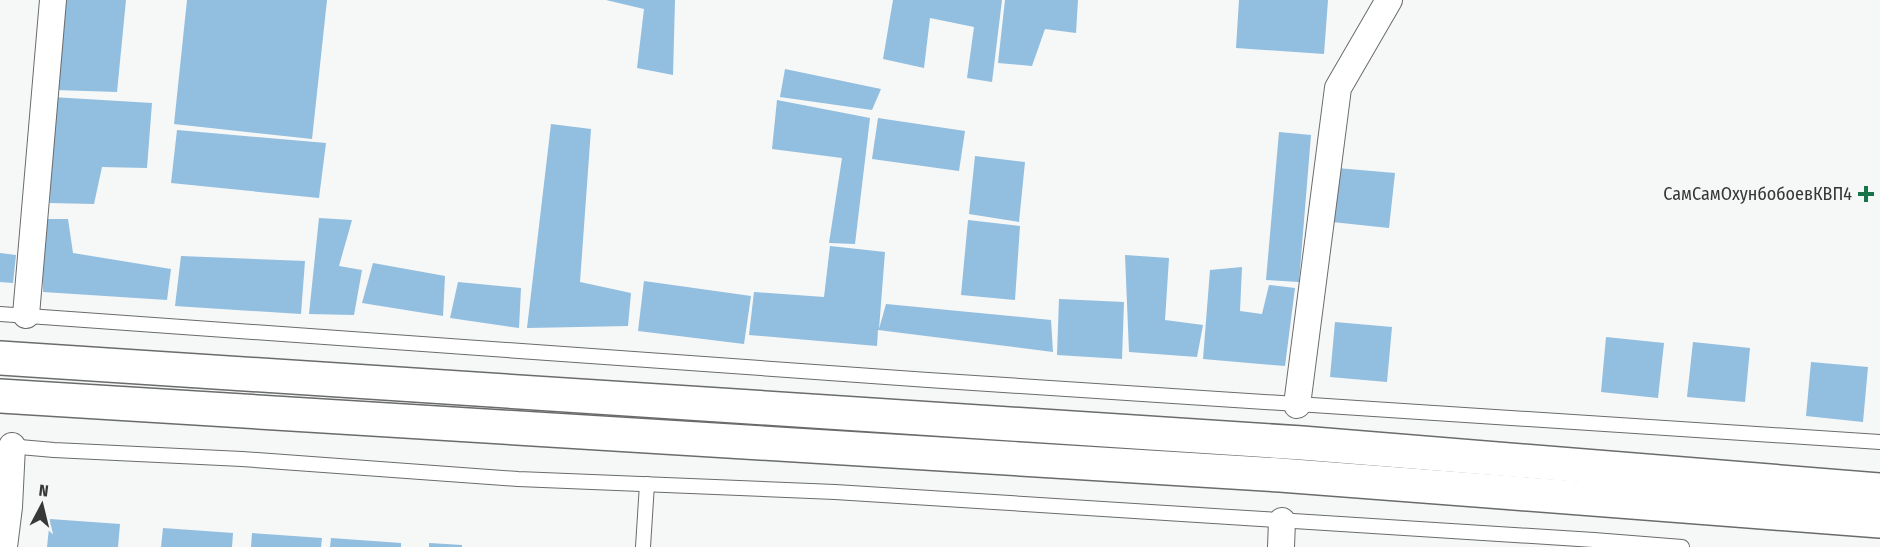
<svg xmlns="http://www.w3.org/2000/svg" width="1880" height="547" viewBox="0 0 1880 547" font-family="'Fira Sans Condensed',sans-serif">
<rect width="100%" height="100%" fill="#f6f7f7"/>
<g fill="#92bedf">
<polygon points="65,0 126,0 117,92 55,90"/>
<polygon points="187,0 327,0 312,139 174,124"/>
<polygon points="606,0 675,0 673,75 637,68 644,9"/>
<polygon points="893,0 1002,0 992,82 967,78 974,27 930,18 924,68 883,59"/>
<polygon points="1005,0 1078,0 1076,33 1045,29 1032,66 998,63"/>
<polygon points="1239,0 1328,0 1324,54 1236,48"/>
<polygon points="785,69 881,89 872,110 780,97"/>
<polygon points="52,97 152,103 147,168 102,167 94,204 50,203"/>
<polygon points="777,100 870,118 855,244 829,243 842,158 772,149"/>
<polygon points="878,118 965,131 959,171 872,159"/>
<polygon points="551,124 591,129 580,282 631,293 628,326 527,328"/>
<polygon points="177,130 326,143 319,198 171,183"/>
<polygon points="1279,132 1311,135 1299,282 1266,280"/>
<polygon points="975,156 1025,162 1019,222 969,214"/>
<polygon points="1337,168 1395,173 1389,228 1332,222"/>
<polygon points="319,218 352,220 339,266 362,270 354,315 309,314"/>
<polygon points="42,219 68,219 73,253 171,269 167,300 43,292"/>
<polygon points="968,220 1020,226 1015,300 961,295"/>
<polygon points="830,246 885,252 879,329 886,304 1051,320 1053,352 878,330 877,346 749,335 754,292 824,297"/>
<polygon points="0,253 16,255 13,283 0,282"/>
<polygon points="1125,255 1169,258 1165,320 1203,325 1197,357 1129,352"/>
<polygon points="181,256 305,261 301,314 175,306"/>
<polygon points="373,263 445,276 443,316 362,303"/>
<polygon points="1242,267 1240,311 1262,314 1269,285 1295,288 1285,366 1203,359 1210,270"/>
<polygon points="644,281 751,296 744,344 638,331"/>
<polygon points="458,282 521,288 519,328 450,318"/>
<polygon points="1059,299 1124,302 1122,359 1057,355"/>
<polygon points="1335,322 1392,327 1387,382 1330,377"/>
<polygon points="1606,337 1664,343 1658,398 1601,392"/>
<polygon points="1693,342 1750,348 1745,402 1687,397"/>
<polygon points="1811,362 1868,367 1863,422 1806,416"/>
<polygon points="50,519 120,524 118,547 47,547"/>
<polygon points="163,528 233,533 232,547 161,547"/>
<polygon points="252,533 322,538 321,547 251,547"/>
<polygon points="331,538 401,543 401,547 330,547"/>
<polygon points="429,543 462,545 462,547 429,547"/>
</g>
<g fill="none" stroke-linecap="round" stroke-linejoin="round">
<defs>
<g id="lane">
<polyline points="0,314 928,380 1880,442"/>
<polyline points="8,446 54,450 242,459 518,479 835,492 1594,540 1682,547"/>
<polyline points="643,547 647,484"/>
</g>
<g id="street">
<polyline points="26,315 53,0"/>
<polyline points="1297,405 1338,88 1389,0"/>
<polyline points="4,547 9,507 12,446"/>
<polyline points="1281,547 1282,521"/>
</g>
<g id="secondary">
<polyline points="0,358 1302,443 1880,490"/>
<polyline points="0,396 1280,475 1880,521"/>
</g>
</defs>
<use href="#lane" stroke="#6a6b6b" stroke-width="16"/>
<use href="#street" stroke="#6a6b6b" stroke-width="28"/>
<use href="#secondary" stroke="#6a6b6b" stroke-width="36"/>
<use href="#lane" stroke="#fff" stroke-width="14"/>
<use href="#street" stroke="#fff" stroke-width="26"/>
<use href="#secondary" stroke="#fff" stroke-width="33"/>
</g>
<path fill="#187348" stroke="#f6f7f7" stroke-width="2" d="M1863 185h6v6h6v6h-6v6h-6v-6h-6v-6h6z"/>
<g text-anchor="middle" stroke-width="5" stroke-linejoin="round" paint-order="stroke">
<g font-size="18" fill="#363737" stroke="#f6f7f7" text-anchor="end">
<text x="1852" y="200">СамСамОхунбобоевКВП4</text>
</g>
</g>
<g transform="translate(42 505) rotate(7)" stroke="#f6f7f7" stroke-width="4.5" paint-order="stroke">
<path d="M0-4.5L10 22L0 15L-10 22Z" fill="#363737"/>
<text y="-9" font-size="16" font-weight="bold" text-anchor="middle" fill="#363737">N</text>
</g>
</svg>
